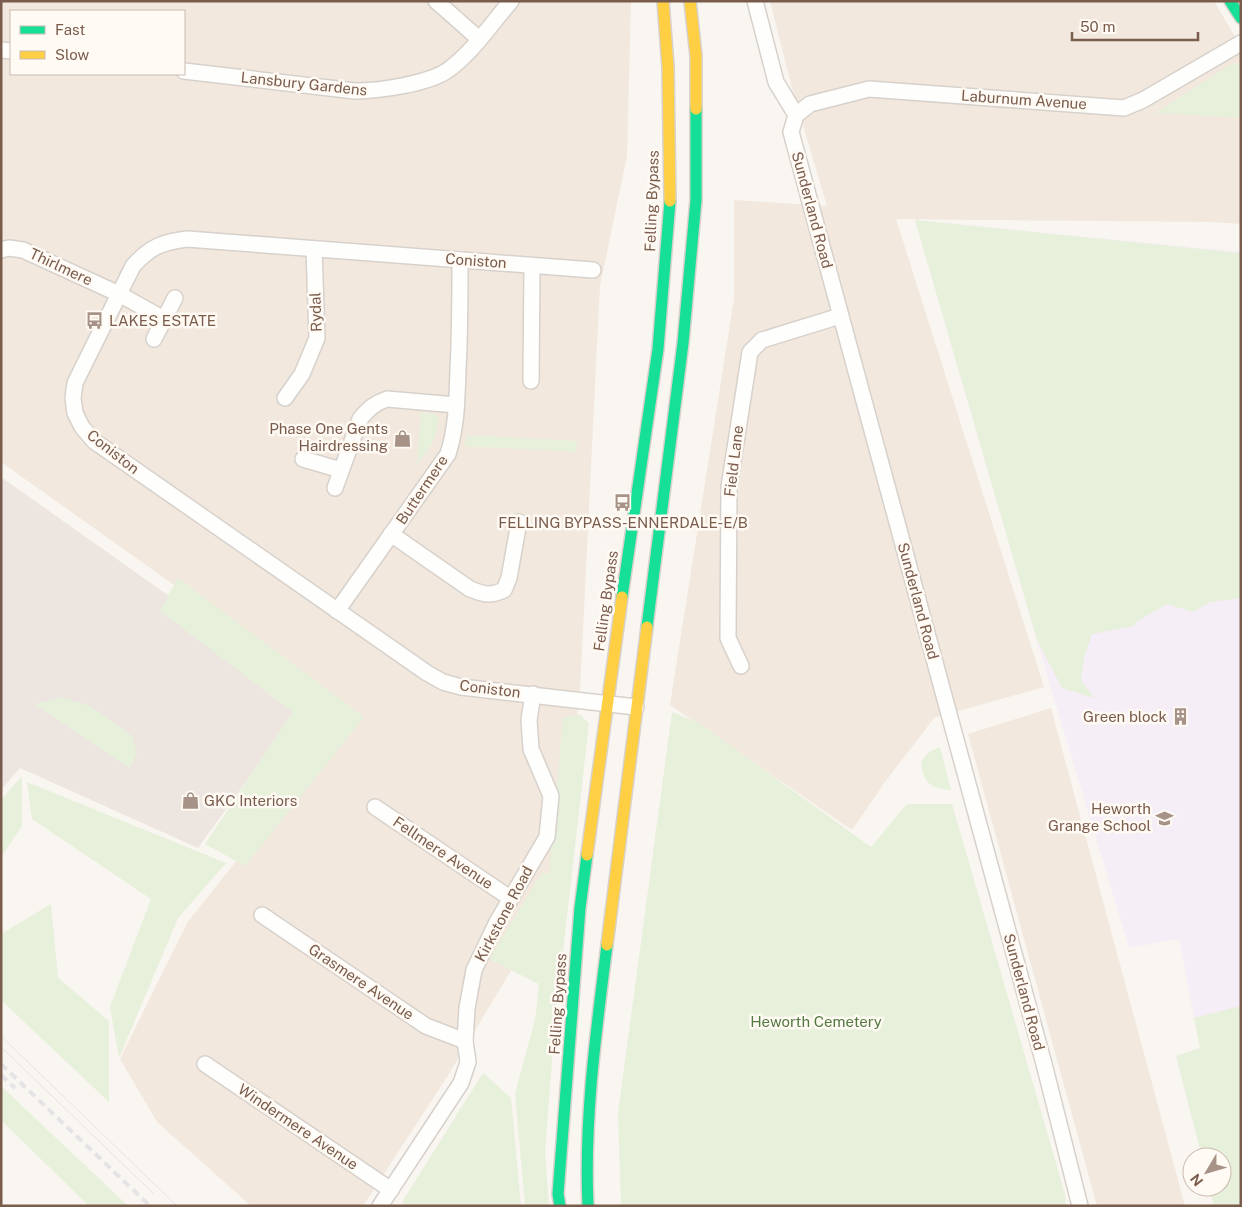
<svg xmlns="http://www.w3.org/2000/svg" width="1242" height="1207" viewBox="0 0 1242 1207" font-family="'Public Sans',sans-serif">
<rect width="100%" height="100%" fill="#f9f5f0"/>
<g fill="#f2e8de" fill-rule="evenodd">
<path d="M1,1h630l-4,155 -27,130 -20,403 -21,202 -112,186 -84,129h-112l-94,-84 -37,-63 67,-136 167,-210 -353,-251zM11,11h173v63h-173z"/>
<polygon points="770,1 1214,1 1241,47 1241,224 1213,222 896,219 1044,687 934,718 885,782 852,830 670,705 734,299 734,200 827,206 793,92"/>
<polygon points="1051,708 1185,1206 1097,1206 968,734"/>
</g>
<polygon fill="#ede5e0" points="1,477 309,695 198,848 20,768 1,790"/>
<polygon fill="#f6eef6" points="915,220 1241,252 1241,1206 1214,1206 1209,1187 1222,1187 1222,1157 1202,1157 1176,1056 1200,1048 1179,939 1129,948 1053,696"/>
<g fill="#e7f0db">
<polygon points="1233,63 1241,64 1241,118 1155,113"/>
<polygon points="915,220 1241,253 1241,598 1210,602 1193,612 1167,604 1136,622 1134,626 1092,634 1084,658 1081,680 1094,698 1062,688 1037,640"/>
<path d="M421,412l13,2 4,3c1,20 -10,34 -21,48z"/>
<polygon points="467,435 577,441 576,452 464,446"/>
<polygon points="178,578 364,717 245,866 205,844 293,712 160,611"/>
<polygon points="62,697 92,707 132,736 137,754 129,768 35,704"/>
<polygon points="672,712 699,723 871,847 907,804 952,804 1065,1194 1066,1206 621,1206 618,1113"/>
<polygon points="580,714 589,724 555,1022 545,1152 549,1206 525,1206 515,1093 535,1020 539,984 489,959 542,873 549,874 563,718"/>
<path d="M940,747l11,43c-21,-1 -28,-8 -30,-28l8,-10z"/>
<polygon points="22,776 22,826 1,857 1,800"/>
<polygon points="27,782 226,863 178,918 119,1058 110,1007 151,899 32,819"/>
<polygon points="51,904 58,978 109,1021 109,1102 1,1000 1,934"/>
<polygon points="1241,1006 1241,1206 1214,1206 1209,1187 1222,1187 1222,1157 1202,1157 1176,1056 1200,1048 1194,1018"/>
<polygon points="483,1073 511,1098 521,1206 407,1206 402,1202"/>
<polygon points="1,1086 128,1206 89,1206 1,1120"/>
</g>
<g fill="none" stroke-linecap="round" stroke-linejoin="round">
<defs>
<g id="street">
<polyline points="436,1 479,39"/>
<polyline points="755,1 776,82 796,115 791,132 1044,1064 1080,1206"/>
<polyline points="1,50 11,51"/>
<path d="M184,71l171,20c24,0 70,-7 90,-19 25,-16 47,-49 66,-71"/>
<polyline points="796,115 810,104 869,89 1124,108 1143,100 1241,43"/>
<polyline points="1,250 9,248 23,250 119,294 164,319"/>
<path d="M593,270l-406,-31c-25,3 -37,8 -54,27l-58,117 -2,15 2,15 7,14 12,14 333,232 16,9 18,5 175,20"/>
<polyline points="154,339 175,298"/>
<polyline points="531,381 532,266"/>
<polyline points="285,398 302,374 317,338 314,249"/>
<polyline points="303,459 341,470"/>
<path d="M335,488l25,-69c8,-10 15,-16 27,-20l69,6"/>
<path d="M391,534l79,55c15,6 20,7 34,1l5,-12 10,-56"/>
<path d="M337,611l111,-157c9,-28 9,-56 10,-85 2,-36 2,-72 2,-109"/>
<polyline points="741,666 728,638 729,487 750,352 762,340 840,316"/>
<polyline points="375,807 510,898"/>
<polyline points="262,915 426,1026 465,1041"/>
<polyline points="205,1064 391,1190"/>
<polyline points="380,1206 461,1083 468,1062 465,1041 467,1008 474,970 497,922 547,837 551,796 531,749 529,720 533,694"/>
</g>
<g id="fast">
<polyline points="1230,1 1241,18"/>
<polyline points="622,597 658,349 670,201"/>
<polyline points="647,627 683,343 696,200 696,109"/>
<polyline points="560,1206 558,1194 580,908 587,855"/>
<path d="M588,1206c-4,-87 8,-174 19,-261"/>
</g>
<g id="slow">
<polyline points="663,1 668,67 670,201"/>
<polyline points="690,1 696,56 696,109"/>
<polyline points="587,855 622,597"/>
<polyline points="607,945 647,627"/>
</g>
</defs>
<use href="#street" stroke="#d7d1cb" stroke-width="18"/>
<use href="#fast" stroke="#d9d2cb" stroke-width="14"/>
<use href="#slow" stroke="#d9d2cb" stroke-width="14"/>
<use href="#street" stroke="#fefefd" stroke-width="15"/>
<use href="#fast" stroke="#16e098" stroke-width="11"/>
<use href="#slow" stroke="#ffcf43" stroke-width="11"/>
<g stroke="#e6e3e7" stroke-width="1">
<polyline points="1,1036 177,1206"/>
<polyline points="1,1047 154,1194"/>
</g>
<g stroke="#e6e3e7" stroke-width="4" stroke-dasharray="8 5" stroke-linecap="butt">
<polyline points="1,1064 150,1206"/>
<polyline points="1,1075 15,1088"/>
</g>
</g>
<defs>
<symbol id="bus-bare" viewBox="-9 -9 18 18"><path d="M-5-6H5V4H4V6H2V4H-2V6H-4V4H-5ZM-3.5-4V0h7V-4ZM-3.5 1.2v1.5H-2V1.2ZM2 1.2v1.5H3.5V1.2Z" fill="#a69286" stroke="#fffaf3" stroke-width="2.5" paint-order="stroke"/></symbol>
<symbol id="shop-bare" viewBox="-9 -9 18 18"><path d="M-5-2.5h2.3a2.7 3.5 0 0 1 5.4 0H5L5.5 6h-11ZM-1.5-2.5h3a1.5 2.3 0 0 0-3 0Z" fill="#a69286" stroke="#fffaf3" stroke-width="2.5" paint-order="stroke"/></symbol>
<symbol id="building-bare" viewBox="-9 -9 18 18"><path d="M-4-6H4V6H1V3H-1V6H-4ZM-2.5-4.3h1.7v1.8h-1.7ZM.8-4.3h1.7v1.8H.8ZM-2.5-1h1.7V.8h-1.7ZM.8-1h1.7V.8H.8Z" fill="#a69286" stroke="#fffaf3" stroke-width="2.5" paint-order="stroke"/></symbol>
<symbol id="school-bare" viewBox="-9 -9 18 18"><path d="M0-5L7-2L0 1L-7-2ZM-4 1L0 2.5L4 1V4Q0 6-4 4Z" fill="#a69286" stroke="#fffaf3" stroke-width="2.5" paint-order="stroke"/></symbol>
</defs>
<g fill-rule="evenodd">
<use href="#bus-bare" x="82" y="308" width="25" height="25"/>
<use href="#shop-bare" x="390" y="426" width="25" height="25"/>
<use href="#bus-bare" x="610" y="490" width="25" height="25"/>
<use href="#building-bare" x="1168" y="704" width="25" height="25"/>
<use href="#shop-bare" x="178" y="788" width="25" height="25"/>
<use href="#school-bare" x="1152" y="806" width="25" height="25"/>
</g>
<g text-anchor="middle" stroke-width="5" stroke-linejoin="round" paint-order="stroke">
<g font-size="15" fill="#7a5c4d" stroke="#fffaf3">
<text transform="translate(304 84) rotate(6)" y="5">Lansbury Gardens</text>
<text transform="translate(1024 100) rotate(4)" y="5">Laburnum Avenue</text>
<text transform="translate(652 201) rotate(-88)" y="5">Felling Bypass</text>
<text transform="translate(812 210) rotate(75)" y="5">Sunderland Road</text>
<text transform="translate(476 261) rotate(4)" y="5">Coniston</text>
<text transform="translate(61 267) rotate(25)" y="5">Thirlmere</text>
<text transform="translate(316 312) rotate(-92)" y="5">Rydal</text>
<text transform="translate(113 452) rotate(38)" y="5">Coniston</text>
<text transform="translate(734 461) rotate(-83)" y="5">Field Lane</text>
<text transform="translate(422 490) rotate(-56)" y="5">Buttermere</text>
<text transform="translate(606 601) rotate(-82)" y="5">Felling Bypass</text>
<text transform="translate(918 601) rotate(75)" y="5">Sunderland Road</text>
<text transform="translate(490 689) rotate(7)" y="5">Coniston</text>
<text transform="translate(443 853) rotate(34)" y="5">Fellmere Avenue</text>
<text transform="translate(504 914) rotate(-62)" y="5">Kirkstone Road</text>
<text transform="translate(361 982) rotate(34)" y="5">Grasmere Avenue</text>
<text transform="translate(1024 992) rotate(75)" y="5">Sunderland Road</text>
<text transform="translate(558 1004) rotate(-86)" y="5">Felling Bypass</text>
<text transform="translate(298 1127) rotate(34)" y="5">Windermere Avenue</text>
</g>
<g font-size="15" fill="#7a5c4d" stroke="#fffaf3" text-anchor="end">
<text x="109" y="326" text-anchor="start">LAKES ESTATE</text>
<text x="388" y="434">Phase One Gents<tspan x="388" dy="17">Hairdressing</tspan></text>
<text x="623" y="528" text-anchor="middle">FELLING BYPASS-ENNERDALE-E/B</text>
<text x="1167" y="722">Green block</text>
<text x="204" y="806" text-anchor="start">GKC Interiors</text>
<text x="1151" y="814">Heworth<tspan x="1151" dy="17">Grange School</tspan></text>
</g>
<g font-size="15" fill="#537a41" stroke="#fffaf3">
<text x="816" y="1027">Heworth Cemetery</text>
</g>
</g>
<rect width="1242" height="1207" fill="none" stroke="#7a5c4d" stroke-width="5"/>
<rect x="10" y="10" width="175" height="65" fill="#fffaf3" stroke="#cabbb1"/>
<rect x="20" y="26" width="25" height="8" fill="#16e098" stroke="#cabbb1"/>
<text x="55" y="35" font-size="15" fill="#7a5c4d">Fast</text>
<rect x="20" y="51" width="25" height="8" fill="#ffcf43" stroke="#cabbb1"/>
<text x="55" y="60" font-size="15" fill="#7a5c4d">Slow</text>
<g transform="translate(1207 1172) rotate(232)"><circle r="24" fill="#fffaf3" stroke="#cabbb1"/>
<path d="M0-4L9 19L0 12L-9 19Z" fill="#a69286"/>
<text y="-8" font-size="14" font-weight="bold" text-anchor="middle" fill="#7a5c4d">N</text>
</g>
<path d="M1072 32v8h126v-8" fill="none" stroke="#7a5c4d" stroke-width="2.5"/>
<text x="1080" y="32" font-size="15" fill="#7a5c4d" stroke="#fffaf3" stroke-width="4" paint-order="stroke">50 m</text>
</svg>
